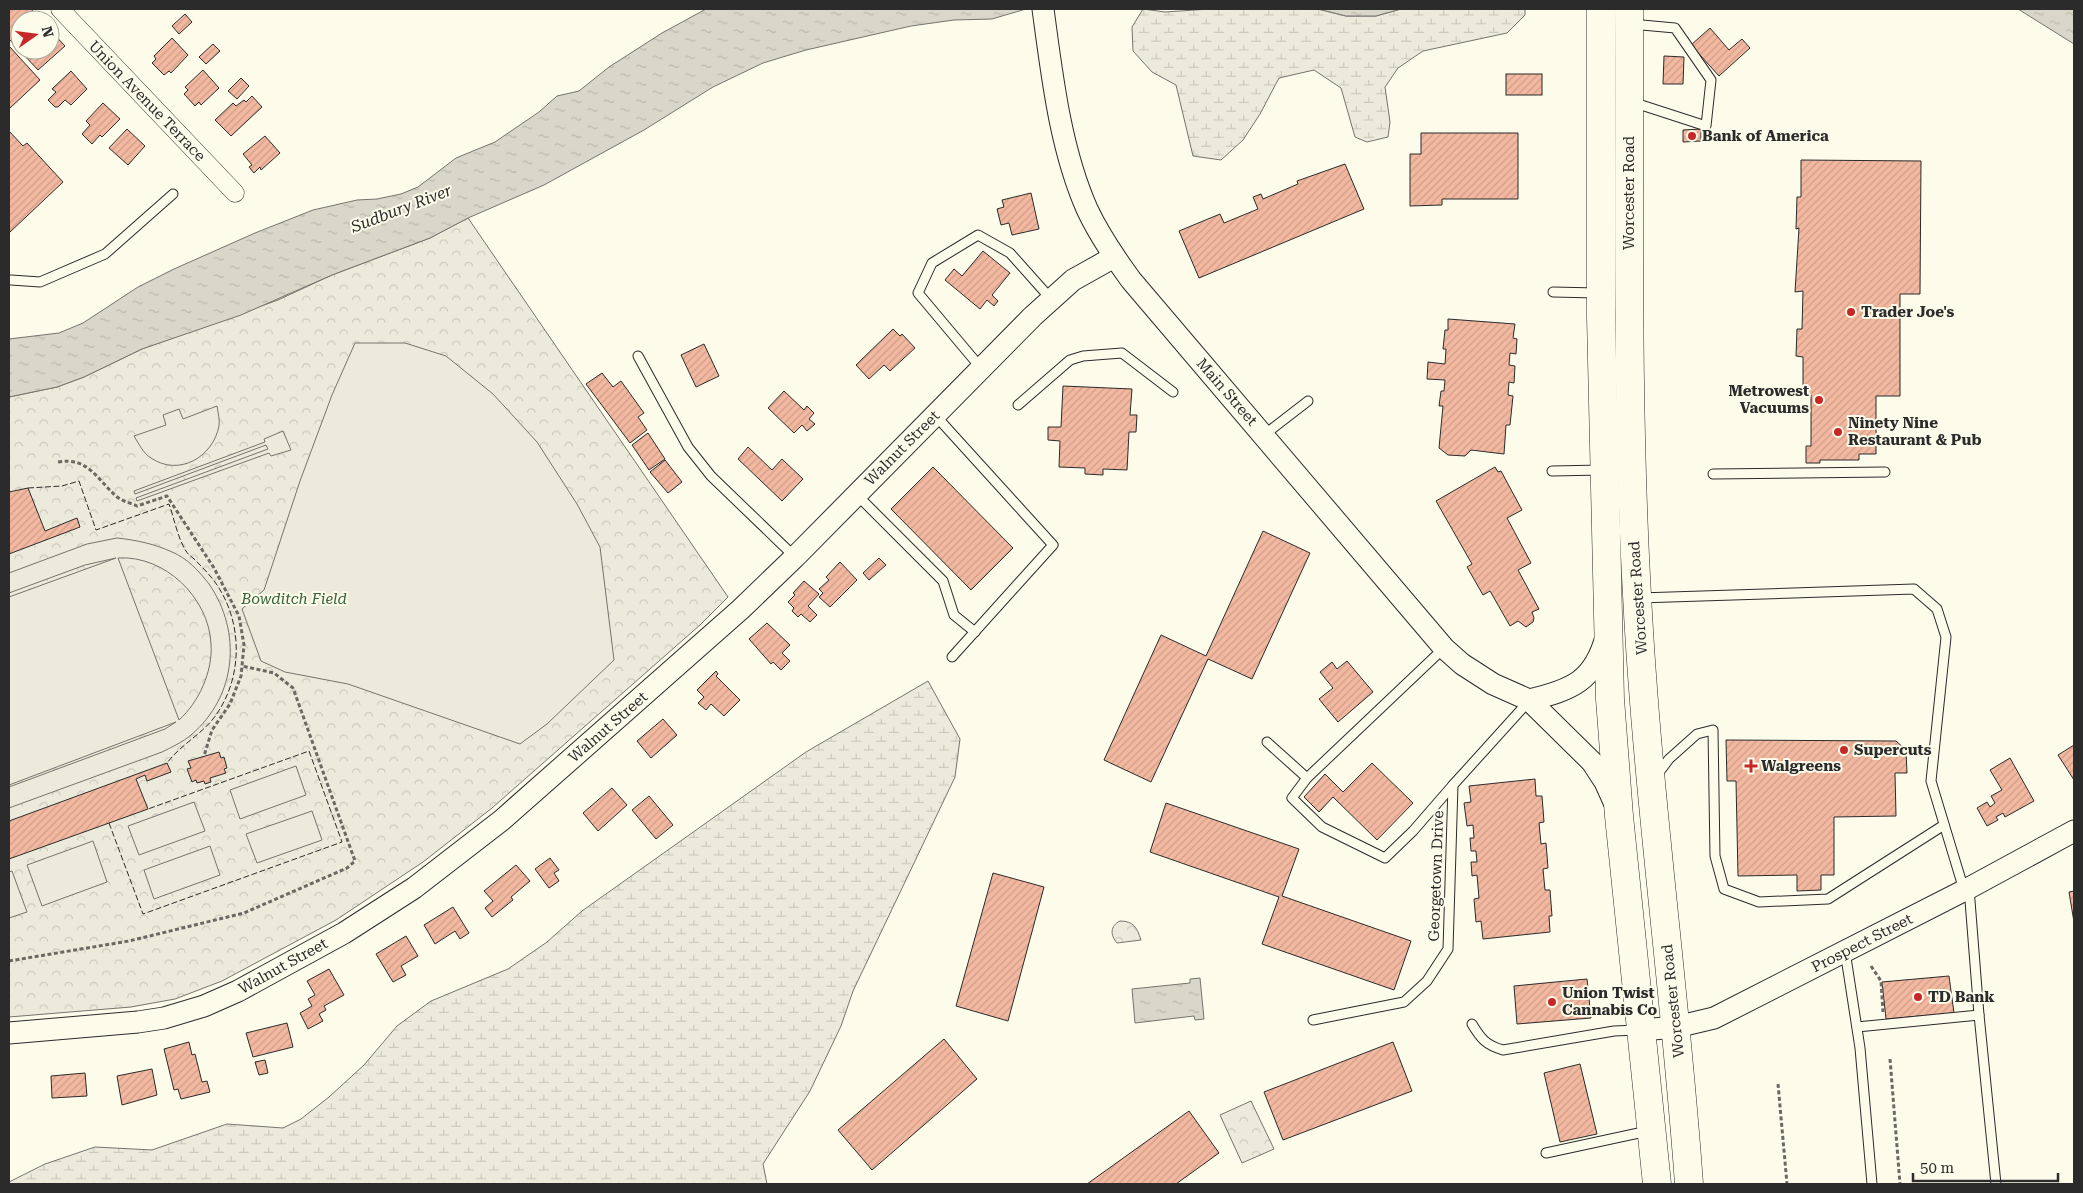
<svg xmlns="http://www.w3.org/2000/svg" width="2083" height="1193" viewBox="0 0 2083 1193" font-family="'Roboto Serif',serif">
<defs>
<pattern id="wetland-marsh" width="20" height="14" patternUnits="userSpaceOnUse" patternTransform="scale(1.25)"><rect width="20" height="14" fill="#ecebdb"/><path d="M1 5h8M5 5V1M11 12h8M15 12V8" fill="none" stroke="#cbcabc"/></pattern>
<pattern id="park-crowns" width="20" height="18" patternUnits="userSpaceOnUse" patternTransform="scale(1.25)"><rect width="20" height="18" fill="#ecebdb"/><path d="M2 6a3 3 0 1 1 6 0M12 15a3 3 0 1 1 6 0" fill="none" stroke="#cbcabc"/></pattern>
<pattern id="water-ripples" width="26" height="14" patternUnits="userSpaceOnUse" patternTransform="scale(1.25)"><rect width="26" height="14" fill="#d8d7c9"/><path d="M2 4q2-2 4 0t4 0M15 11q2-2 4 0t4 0" fill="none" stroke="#bab9ad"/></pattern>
<pattern id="building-hatch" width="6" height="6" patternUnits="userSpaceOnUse" patternTransform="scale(1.25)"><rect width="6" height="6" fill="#f2b8a0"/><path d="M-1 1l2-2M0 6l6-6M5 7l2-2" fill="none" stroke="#d09e8a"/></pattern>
</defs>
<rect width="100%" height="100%" fill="#fdfbea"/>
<g fill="url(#wetland-marsh)" stroke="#74746e">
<polygon points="1143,9 1165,12 1210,9 1318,9 1346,16 1376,16 1401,9 1525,9 1525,15 1507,33 1423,51 1398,68 1385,87 1390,122 1388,137 1367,142 1355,137 1341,88 1314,70 1279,78 1260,114 1243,140 1221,160 1193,156 1176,85 1152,72 1133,51 1132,27"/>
<polygon points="928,681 960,739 955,777 853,991 841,1026 810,1091 763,1164 767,1184 9,1184 9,1182 45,1164 95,1147 152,1150 227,1124 283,1128 301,1119 329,1097 364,1065 397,1026 431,1001 508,969 547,942 582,911 806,752"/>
</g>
<g fill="url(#park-crowns)" stroke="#74746e">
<polygon points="468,218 728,597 700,625 492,808 423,862 336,920 222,981 175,999 131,1007 9,1017 9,397 57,387 84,377 142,349 278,300 332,275 430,238"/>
<path d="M1120,921c14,0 17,7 21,19l-24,3c-7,-8 -7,-17 3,-22z"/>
<polygon points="1251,1101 1274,1149 1242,1163 1220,1115"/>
</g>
<g fill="#ecebdb" stroke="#74746e" fill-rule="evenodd">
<polygon points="355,343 405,343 446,356 493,394 537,442 577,504 600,547 614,660 547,724 520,744 348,684 285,672 261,661 242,609 264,590 300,481 332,395"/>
<path d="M217,406c1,7 3,14 2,20 -6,31 -40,51 -68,32 -8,-5 -12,-14 -17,-22l32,-11 -3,-10 16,-6 4,10z"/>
<polygon points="283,431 291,450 271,456 269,453 137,501 136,498 268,449 266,445 135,494 134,491 265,442 264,439"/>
<path d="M117,538c19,2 38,6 55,14 15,6 27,19 37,32 33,48 28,112 -18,151 -8,7 -19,12 -29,17l-153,56v-21l156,-58 11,-7 -167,63v-188l107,-39 -31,7 -76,28v-20l78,-29zM118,558c47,-3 91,40 93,86 2,27 -12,58 -32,76z"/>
<polygon points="296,766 306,795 240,819 230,790"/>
<polygon points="194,802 205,831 139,855 128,826"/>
<polygon points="312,811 322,840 257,863 246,834"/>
<polygon points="93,841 107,882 42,906 27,865"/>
<polygon points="210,846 220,875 154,899 144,870"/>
<polygon points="12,871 27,912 9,918 9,872"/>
</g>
<g fill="url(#water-ripples)" stroke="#74746e">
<polygon points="706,9 1026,9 992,19 954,20 911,26 806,50 763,63 713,87 644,130 544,185 468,218 430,238 332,275 241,315 142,349 84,377 57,387 9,397 9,339 59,333 83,323 138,287 174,269 255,233 313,210 357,200 377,199 401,194 418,187 456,158 495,142 539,112 557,96 579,91 609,67 662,33"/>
<polygon points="1318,9 1401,9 1376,16 1346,16"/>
<polygon points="2018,9 2074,9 2074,44"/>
<polygon points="1200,978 1204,1019 1195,1020 1194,1016 1135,1023 1132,989 1190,983 1190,979"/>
</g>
<g fill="url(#building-hatch)" stroke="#2b2b2b">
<polygon points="9,9 31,9 41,20 20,20 20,50 50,50 50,30 65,46 38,70 9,39"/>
<polygon points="185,14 192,22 179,34 172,26"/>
<polygon points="1710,28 1729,50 1742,39 1750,48 1719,76 1691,45"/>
<polygon points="172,38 188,55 171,73 169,71 164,75 152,63 156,59 154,56"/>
<polygon points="213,44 220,51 206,64 199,57"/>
<polygon points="9,46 40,80 10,108 9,106"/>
<polygon points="1664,56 1684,57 1683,84 1663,84"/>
<polygon points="203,70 219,88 201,105 199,102 195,106 184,94 188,90 185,87"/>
<polygon points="71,71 87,89 71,105 65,100 58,107 55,107 48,100 56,92 52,89"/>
<rect x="1506" y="74" width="36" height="21"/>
<polygon points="241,78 249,86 237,99 228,91"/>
<polygon points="252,96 262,107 231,136 215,120 233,103 236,106 244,100 246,102"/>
<polygon points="103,103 120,119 102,137 100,135 92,144 82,134 90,125 86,121"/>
<polygon points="127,129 145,146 128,165 109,148"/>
<polygon points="1701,129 1701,141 1683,142 1683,130"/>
<polygon points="9,131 23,146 27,143 63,182 9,233"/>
<polygon points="1421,133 1518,133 1518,199 1442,199 1442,205 1410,206 1410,154 1421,154"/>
<polygon points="265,136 280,153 261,170 260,167 254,173 249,167 252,165 243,154"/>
<polygon points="1801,160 1921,161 1920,294 1900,294 1900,396 1876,396 1876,454 1859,454 1859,460 1820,460 1820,463 1806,463 1806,446 1811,446 1811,395 1803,396 1803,357 1796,356 1797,329 1802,329 1803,291 1795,292 1799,228 1796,229 1797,197 1801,197"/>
<polygon points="1345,164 1364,209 1199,278 1179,231 1220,214 1224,223 1258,209 1253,197 1261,194 1263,199 1298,184 1297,181"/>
<polygon points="1031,193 1039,229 1012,235 1009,223 1001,225 997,209 1004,207 1002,200"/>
<polygon points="983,251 1010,273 992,295 998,301 994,306 987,300 980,309 945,280 954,269 962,276"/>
<polygon points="1448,319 1515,324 1513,338 1517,339 1516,354 1510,353 1509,365 1515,366 1514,383 1509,382 1508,395 1513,396 1510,425 1506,425 1504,454 1471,450 1465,456 1448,455 1439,448 1443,406 1439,406 1441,391 1444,391 1445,380 1427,379 1428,362 1445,364 1446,349 1443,349 1445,330 1448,330"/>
<polygon points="893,329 900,336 902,334 915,348 890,371 884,365 869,379 856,365"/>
<polygon points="704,344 719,376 696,387 681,355"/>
<polygon points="602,373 613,387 621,381 644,413 638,417 647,430 630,443 586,384"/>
<polygon points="1063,386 1132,389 1130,415 1137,415 1136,432 1129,432 1127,470 1103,469 1103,475 1085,474 1085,468 1059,467 1060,441 1048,440 1048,427 1061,427"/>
<polygon points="784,391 804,410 807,406 814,413 809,419 815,424 807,431 802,425 794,433 768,408"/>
<polygon points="648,433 665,459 649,470 632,445"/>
<polygon points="748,447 772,470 782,459 803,479 782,501 738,459"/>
<polygon points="665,460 682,482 668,493 650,472"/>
<polygon points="933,467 1013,548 971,590 891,509"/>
<polygon points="1495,467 1498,472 1501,471 1522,510 1507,518 1531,563 1518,570 1539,609 1532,612 1534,618 1533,622 1526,627 1518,621 1510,626 1490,591 1483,595 1467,567 1472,564 1436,501"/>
<polygon points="28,488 45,531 77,518 80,527 9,554 9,492"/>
<polygon points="1263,531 1310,553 1252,679 1208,659 1151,782 1104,760 1161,635 1206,656"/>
<polygon points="879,558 886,565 869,580 863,573"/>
<polygon points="840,562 857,580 830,607 819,597 823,593 819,589 829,580 826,577"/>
<polygon points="804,581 819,594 808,606 817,615 810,622 801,614 798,617 792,611 794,608 788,602 795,595 793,593"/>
<polygon points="767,623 790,645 782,653 790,661 781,670 773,662 771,664 749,639"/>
<polygon points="1347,661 1373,692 1338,722 1319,699 1333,688 1320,672 1332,662 1337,669"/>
<polygon points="716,671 718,674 716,676 740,700 724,716 711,704 706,710 698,703 704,697 697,690"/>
<polygon points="663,719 677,735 651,758 637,741"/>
<polygon points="1726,740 1896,741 1906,750 1907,773 1895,773 1896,816 1834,817 1834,875 1821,875 1821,890 1797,891 1797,875 1738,876 1736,781 1727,781"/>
<polygon points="2074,745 2074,780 2058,755"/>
<polygon points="219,752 221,758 224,757 227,768 224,769 226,773 210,778 211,782 205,784 204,781 197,783 196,780 192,782 187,769 191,768 188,761"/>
<polygon points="2010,758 2034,801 2005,817 2003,813 1996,817 1998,820 1987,826 1977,808 1987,802 1990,807 1995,803 1991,796 2002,790 1990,770"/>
<polygon points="167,763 171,772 147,781 145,775 136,779 148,809 9,859 9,821"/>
<polygon points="1372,763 1413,803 1377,840 1333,797 1319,812 1304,797 1325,774 1343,792"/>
<polygon points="1535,779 1536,796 1542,796 1544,822 1539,823 1541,844 1546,843 1548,868 1543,869 1545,890 1550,890 1552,916 1549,916 1550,932 1483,939 1481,921 1476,922 1474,899 1479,898 1477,875 1472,876 1471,862 1477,862 1476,851 1471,851 1470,838 1474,838 1473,825 1467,826 1464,803 1471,802 1469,786"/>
<polygon points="612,788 627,805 598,831 583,813"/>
<polygon points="649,796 673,825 656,839 632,810"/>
<polygon points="1166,803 1299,849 1282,896 1411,941 1394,990 1262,944 1279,897 1150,852"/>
<polygon points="550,858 559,870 554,873 559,881 549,888 535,869"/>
<polygon points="516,865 530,881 511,897 513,900 492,917 485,908 493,901 484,891"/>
<polygon points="993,873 1044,887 1008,1021 956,1006"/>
<polygon points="2074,891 2074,922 2069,892"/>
<polygon points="453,907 469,933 460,939 455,931 435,944 424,925"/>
<polygon points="406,936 418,956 401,966 406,975 393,982 376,954"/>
<polygon points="329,969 344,995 324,1006 326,1010 319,1014 323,1021 308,1029 300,1013 312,1006 308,999 315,995 307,981"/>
<polygon points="1949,976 1954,1013 1886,1019 1882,982"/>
<polygon points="1587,979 1591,1018 1517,1024 1514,986"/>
<polygon points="287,1023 293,1047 253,1057 246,1033"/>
<polygon points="944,1039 977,1079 872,1170 838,1130"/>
<polygon points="189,1042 192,1055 195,1054 202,1082 207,1081 210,1092 181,1099 178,1089 174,1090 164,1049"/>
<polygon points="1393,1042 1412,1091 1283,1140 1264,1092"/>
<polygon points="265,1060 268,1073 259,1075 255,1062"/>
<polygon points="1580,1064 1597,1134 1560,1142 1544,1073"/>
<polygon points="152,1069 157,1095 122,1105 117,1076"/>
<polygon points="85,1073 87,1096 52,1098 51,1076"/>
<polygon points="1189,1111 1219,1153 1176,1184 1087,1184"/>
</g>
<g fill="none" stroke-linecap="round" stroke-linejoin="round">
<defs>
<g id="service">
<polyline points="1631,24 1675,28 1711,80 1706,126 1632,102"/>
<polyline points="11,280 40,282 105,254 173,194"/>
<polyline points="1553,292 1597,293"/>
<polyline points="638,356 688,447 711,476 795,557"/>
<polyline points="981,368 918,293 932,263 978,235 1010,253 1051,299"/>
<polyline points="1018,405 1070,360 1083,356 1122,353 1173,392"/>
<polyline points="935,415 1053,545 952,657"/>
<polyline points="1264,435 1308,401"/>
<polyline points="1552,471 1602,470"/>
<polyline points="1713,474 1885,472"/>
<polyline points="857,495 943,581 954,615 975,632"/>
<polyline points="1639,598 1914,589 1937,609 1946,637 1931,781 1964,890"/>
<polyline points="1267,742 1307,778 1444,648"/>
<polyline points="1657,775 1669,759 1697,734 1713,730 1715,856 1724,889 1759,902 1828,899 1944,825"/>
<polyline points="1307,778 1292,798 1322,827 1385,858 1413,831 1453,785"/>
<polyline points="1969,888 1979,1015 1996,1184"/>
<polyline points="1845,951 1860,1048 1872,1184"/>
<polyline points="1313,1020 1404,1002 1427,981 1448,949 1453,785 1529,701"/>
<path d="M1472,1024c9,15 14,21 31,26l111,-19 24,-1"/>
<polyline points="1857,1027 1979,1015"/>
<polyline points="1546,1153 1648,1131"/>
</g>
<polyline id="minor" points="60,9 235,193"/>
<g id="tertiary">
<path d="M1043,9c9,66 17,139 44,200 12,26 28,49 44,71l313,368 18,16 31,20 36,16 63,62 13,20 9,20"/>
<path d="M1529,700c43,-10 65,-19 77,-63"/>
<polyline points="1641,1030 1676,1027 1714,1018 1969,888 2074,831"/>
<polyline points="9,1033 138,1022 164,1018 204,1006 238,991 344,933 414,888 502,820 741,609 795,557 1033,316 1073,280 1114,257"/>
</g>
<g id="trunk">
<polyline points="1601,9 1601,317 1610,699 1619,816 1657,1184"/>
<path d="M1629,9c1,195 -3,391 8,586 10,197 38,392 52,589"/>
</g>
</defs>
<use href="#service" stroke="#2b2b2b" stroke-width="11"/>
<use href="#minor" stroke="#2b2b2b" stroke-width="19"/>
<use href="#tertiary" stroke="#2b2b2b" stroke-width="23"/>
<use href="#trunk" stroke="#2b2b2b" stroke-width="29"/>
<g stroke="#6a6964" stroke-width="3" stroke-dasharray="4 2.5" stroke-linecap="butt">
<path d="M58,462c30,-5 38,16 58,34 5,5 15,7 21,10l30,-10 47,72 25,48 5,29 -3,31 -11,28 -18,26 -8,26"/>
<polyline points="9,961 129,941 244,913 347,868 355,861 293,688 274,673 242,666"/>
<polyline points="1871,966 1881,981 1883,1012"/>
<polyline points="1890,1059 1900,1184"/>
<polyline points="1778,1084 1787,1184"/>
</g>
<use href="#service" stroke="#fdfbea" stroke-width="9"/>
<use href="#minor" stroke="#fdfbea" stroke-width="18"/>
<use href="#tertiary" stroke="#fdfbea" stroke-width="21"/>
<use href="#trunk" stroke="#fdfbea" stroke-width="28"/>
<g stroke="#2b2b2b" stroke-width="1" stroke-dasharray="6 2.5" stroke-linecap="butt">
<path d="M28,488l34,-2 17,-5 17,49 73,-26c5,14 9,35 17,47 2,4 8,7 11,11 7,7 14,14 20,23 25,37 26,89 1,127 -13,21 -36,31 -51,51"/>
<polyline points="109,823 143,914 342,842 309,751 148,809"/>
</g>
</g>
<g fill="#c62828" stroke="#fdfbea" stroke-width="2">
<circle cx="1692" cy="136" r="5"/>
<circle cx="1851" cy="312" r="5"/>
<circle cx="1819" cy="400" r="5"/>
<circle cx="1838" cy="432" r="5"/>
<circle cx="1844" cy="750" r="5"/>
<path d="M1748.5 758.5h5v5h5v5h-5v5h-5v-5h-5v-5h5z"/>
<circle cx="1918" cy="997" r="5"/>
<circle cx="1552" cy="1002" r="5"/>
</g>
<g text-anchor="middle" stroke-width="4" stroke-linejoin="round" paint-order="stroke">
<g font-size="15" fill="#2b2b2b" stroke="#fdfbea">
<text transform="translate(147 101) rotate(46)" y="5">Union Avenue Terrace</text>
<text transform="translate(1629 193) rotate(-90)" y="5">Worcester Road</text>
<text transform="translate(1227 392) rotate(49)" y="5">Main Street</text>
<text transform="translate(902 448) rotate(-45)" y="5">Walnut Street</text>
<text transform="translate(1638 598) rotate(-94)" y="5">Worcester Road</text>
<text transform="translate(608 727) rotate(-41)" y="5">Walnut Street</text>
<text transform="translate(1436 876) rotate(-88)" y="5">Georgetown Drive</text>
<text transform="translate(1862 943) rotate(-27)" y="5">Prospect Street</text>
<text transform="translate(283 966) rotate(-29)" y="5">Walnut Street</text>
<text transform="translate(1673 1001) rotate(-96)" y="5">Worcester Road</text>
</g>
<g font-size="15" font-weight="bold" fill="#2b2b2b" stroke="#fdfbea" text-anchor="start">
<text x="1702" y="141">Bank of America</text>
<text x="1861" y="317">Trader Joe's</text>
<text x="1809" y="396" text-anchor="end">Metrowest<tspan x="1809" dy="17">Vacuums</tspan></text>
<text x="1848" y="428">Ninety Nine<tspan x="1848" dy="17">Restaurant &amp; Pub</tspan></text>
<text x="1854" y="755">Supercuts</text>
<text x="1761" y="771">Walgreens</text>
<text x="1562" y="998">Union Twist<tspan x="1562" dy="17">Cannabis Co</tspan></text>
<text x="1928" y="1002">TD Bank</text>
</g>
<g font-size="15" font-style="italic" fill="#34623c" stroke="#fdfbea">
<text x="294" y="604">Bowditch Field</text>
</g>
<g font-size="16" font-style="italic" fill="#2b2b2b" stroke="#fdfbea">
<text transform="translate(401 208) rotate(-21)" y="6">Sudbury River</text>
</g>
</g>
<rect width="2083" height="1193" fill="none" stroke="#2b2b2b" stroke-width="20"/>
<g transform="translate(35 35) rotate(76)"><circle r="24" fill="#fdfbea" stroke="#a9a89e"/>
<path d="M0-4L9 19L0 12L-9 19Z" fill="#c62828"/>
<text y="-8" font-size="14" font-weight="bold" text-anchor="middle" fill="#2b2b2b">N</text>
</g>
<path d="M1913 1173v8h145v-8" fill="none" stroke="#2b2b2b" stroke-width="2.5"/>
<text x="1920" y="1173" font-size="15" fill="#2b2b2b" stroke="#fdfbea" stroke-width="4" paint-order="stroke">50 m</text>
</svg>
